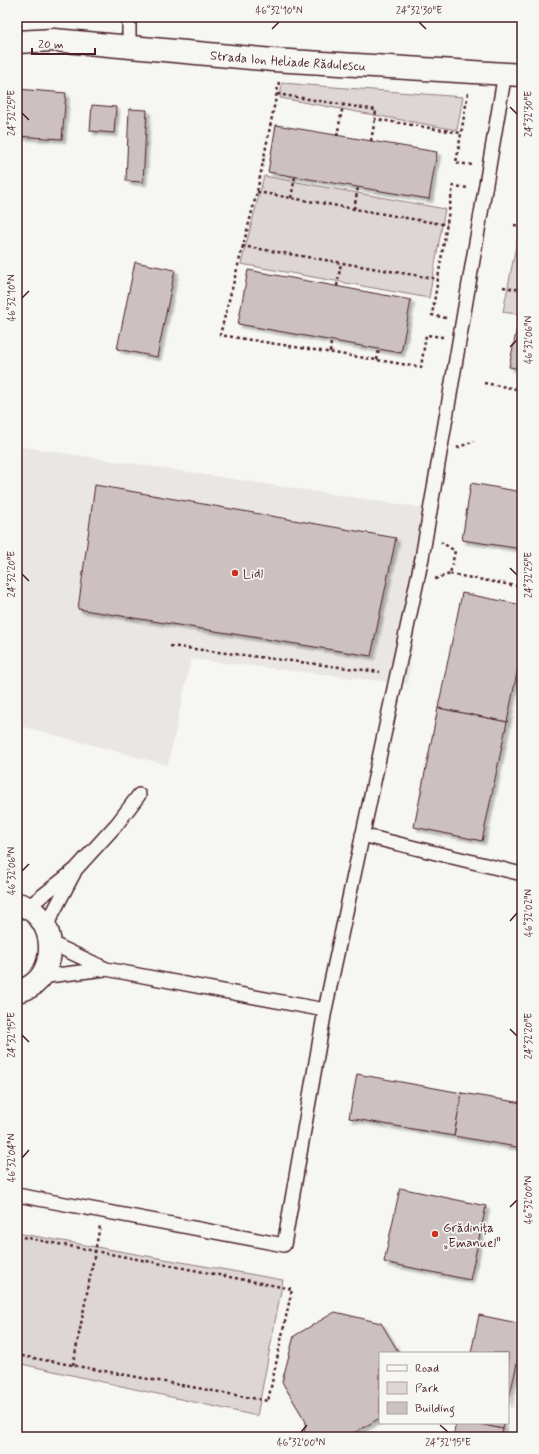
<svg xmlns="http://www.w3.org/2000/svg" width="539" height="1454" viewBox="0 0 539 1454" font-family="Mynerve,sans-serif">
<defs>
<filter id="shadow"><feDropShadow dx="3.5" dy="3.5" stdDeviation="1" flood-color="#0004"/></filter>
</defs>
<rect width="100%" height="100%" fill="#f6f6f2"/>
<filter id="ink" filterUnits="userSpaceOnUse"><feTurbulence type="fractalNoise" baseFrequency=".025" numOctaves="2"/><feDisplacementMap in="SourceGraphic" scale="8" xChannelSelector="R" yChannelSelector="G"/><feConvolveMatrix kernelMatrix="1 2 1 2 8 2 1 2 1" color-interpolation-filters="sRGB"/></filter>
<g filter="url(#ink)">
<polygon fill="#e9e6e3" points="17,446 430,509 408,684 191,659 168,765 17,725"/>
<g fill="#ddd6d5" stroke="#947a80">
<polygon points="282,83 463,97 457,130 280,98"/>
<polygon points="264,176 445,209 429,298 241,264"/>
<polygon points="522,215 522,315 503,312"/>
<polygon points="17,1233 283,1280 257,1416 17,1363"/>
</g>
<g fill="#ccc1c0" stroke="#4a1f2b" filter="url(#shadow)">
<polygon points="17,89 66,93 62,139 17,136"/>
<polygon points="92,105 116,107 114,133 90,131"/>
<polygon points="129,109 147,110 143,182 126,181"/>
<polygon points="276,125 437,152 429,199 268,172"/>
<polygon points="135,262 175,270 157,357 117,349"/>
<polygon points="248,270 411,300 401,353 238,324"/>
<polygon points="519,318 522,319 522,369 509,367"/>
<polygon points="471,483 522,492 522,549 462,540"/>
<polygon points="95,485 396,538 371,656 78,609"/>
<polygon points="462,593 522,605 522,648 507,722 438,708"/>
<polygon points="438,708 507,722 482,841 414,827"/>
<polygon points="357,1074 462,1093 454,1136 349,1118"/>
<polygon points="462,1093 522,1103 522,1148 454,1136"/>
<polygon points="400,1188 486,1206 470,1280 384,1262"/>
<polygon points="335,1312 381,1323 399,1353 380,1353 380,1418 352,1434 352,1437 303,1437 306,1422 282,1382 294,1336"/>
<polygon points="479,1315 522,1324 522,1340 508,1404 508,1353 471,1353"/>
<polygon points="456,1423 475,1423 503,1429 501,1437 453,1437"/>
<polygon points="475,1423 504,1423 503,1429"/>
</g>
<g fill="none" stroke-linecap="round" stroke-linejoin="round">
<defs>
<g id="service">
<polyline points="129,46 129,17"/>
<polyline points="362,835 522,874"/>
<polyline points="28,907 76,869 117,824 139,795"/>
<polyline points="46,926 74,873"/>
<polyline points="51,943 106,969 325,1010"/>
<polyline points="40,977 105,969"/>
<polyline points="17,1195 284,1245 325,1010 422,558 505,73"/>
</g>
<g id="tertiary">
<path id="s1" d="M17,42l37,-2 219,20 249,15"/>
</g>
<g id="secondary">
<polyline points="17,42 18,42"/>
<path d="M17,904c7,1 12,4 17,8 27,22 19,74 -17,79"/>
</g>
</defs>
<use href="#service" stroke="#4a1f2b" stroke-width="16"/>
<use href="#tertiary" stroke="#4a1f2b" stroke-width="25"/>
<use href="#secondary" stroke="#4a1f2b" stroke-width="25"/>
<g stroke="#4a1f2b" stroke-width="2.5" stroke-dasharray="3 3" stroke-linecap="butt">
<polyline points="507,17 522,18"/>
<polyline points="279,82 257,192 220,335 421,367 426,335 443,337"/>
<polyline points="468,93 456,163 473,165"/>
<polyline points="277,94 376,110 375,119 461,133"/>
<polyline points="337,136 343,105"/>
<polyline points="371,141 375,119"/>
<polyline points="257,192 447,225"/>
<polyline points="291,198 295,177"/>
<polyline points="354,209 358,187"/>
<polyline points="514,225 522,226"/>
<polyline points="242,246 438,279"/>
<polyline points="337,286 341,263"/>
<polyline points="503,287 522,290"/>
<polyline points="446,318 432,315 453,186 468,188"/>
<polyline points="330,352 331,341"/>
<polyline points="377,360 379,349"/>
<polyline points="484,383 522,390"/>
<polyline points="518,389 522,371"/>
<polyline points="457,448 474,441"/>
<polyline points="17,474 20,474"/>
<polyline points="450,574 522,587"/>
<polyline points="435,579 450,574 455,551 441,542"/>
<polyline points="170,646 380,672"/>
<polyline points="17,1236 292,1289 268,1401 17,1355"/>
<polyline points="73,1365 100,1226"/>
</g>
<use href="#service" stroke="#f6f6f2" stroke-width="13"/>
<use href="#tertiary" stroke="#f6f6f2" stroke-width="22"/>
<use href="#secondary" stroke="#f6f6f2" stroke-width="22"/>
</g>
</g>
<path fill="none" stroke="#4a1f2b" stroke-width="1.5" d="M419,22l7,7M272,29l7,-7M510,107l7,7M22,113l7,7M22,298l7,-7M510,347l7,-7M510,568l7,7M22,574l7,7M22,871l7,-7M510,921l7,-8M510,1029l7,7M22,1035l7,7M22,1158l7,-8M510,1207l7,-7M440,1425l8,7M301,1432l6,-7"/>
<g fill="#c8321e" stroke="#f6f6f2" stroke-width="1.5">
<circle cx="235" cy="573" r="4"/>
<circle cx="435" cy="1234" r="4"/>
</g>
<g text-anchor="middle" stroke-width="3.5" stroke-linejoin="round" paint-order="stroke">
<g font-size="13" fill="#4a1f2b" stroke="#f6f6f2">
<text dy="5" stroke="none"><textPath href="#s1" startOffset="272">Strada Ion Heliade Rădulescu</textPath></text>
</g>
<g font-size="13" fill="#4a1f2b" stroke="#f6f6f2" text-anchor="start">
<text x="243" y="578">Lidl</text>
<text x="443" y="1232">Grădinița<tspan x="443" dy="15">„Emanuel”</tspan></text>
</g>
</g>
<rect width="539" height="1454" fill="none" stroke="#f6f6f2" stroke-width="44"/>
<rect x="379" y="1352" width="130" height="72" fill="#f6f6f2" stroke="#b1a0a2"/>
<rect x="387" y="1365" width="20" height="6" fill="#f6f6f2" stroke="#b1a0a2"/>
<text x="415" y="1372" font-size="12" fill="#4a1f2b">Road</text>
<rect x="387" y="1382" width="20" height="12" fill="#ddd6d5" stroke="#b1a0a2"/>
<text x="415" y="1392" font-size="12" fill="#4a1f2b">Park</text>
<rect x="387" y="1402" width="20" height="12" fill="#ccc1c0" stroke="#b1a0a2"/>
<text x="415" y="1412" font-size="12" fill="#4a1f2b">Building</text>
<path d="M32 48v6h63v-6" fill="none" stroke="#4a1f2b" stroke-width="2"/>
<text x="38" y="48" font-size="12" fill="#4a1f2b" stroke="#f6f6f2" stroke-width="3" paint-order="stroke">20 m</text>
<rect x="22" y="22" width="495" height="1410" fill="none" stroke="#4a1f2b" stroke-width="1.5"/>
<g font-size="10" text-anchor="middle" fill="#4a1f2b">
<text x="279" y="14">46°32'10"N</text>
<text x="419" y="14">24°32'30"E</text>
<text transform="translate(11 113) rotate(-90)" y="4">24°32'25"E</text>
<text transform="translate(528 114) rotate(-90)" y="4">24°32'30"E</text>
<text transform="translate(11 298) rotate(-90)" y="4">46°32'10"N</text>
<text transform="translate(528 340) rotate(-90)" y="4">46°32'06"N</text>
<text transform="translate(11 574) rotate(-90)" y="4">24°32'20"E</text>
<text transform="translate(528 575) rotate(-90)" y="4">24°32'25"E</text>
<text transform="translate(11 871) rotate(-90)" y="4">46°32'06"N</text>
<text transform="translate(528 913) rotate(-90)" y="4">46°32'02"N</text>
<text transform="translate(11 1035) rotate(-90)" y="4">24°32'15"E</text>
<text transform="translate(528 1036) rotate(-90)" y="4">24°32'20"E</text>
<text transform="translate(11 1158) rotate(-90)" y="4">46°32'04"N</text>
<text transform="translate(528 1200) rotate(-90)" y="4">46°32'00"N</text>
<text x="301" y="1446">46°32'00"N</text>
<text x="448" y="1446">24°32'15"E</text>
</g>
</svg>
